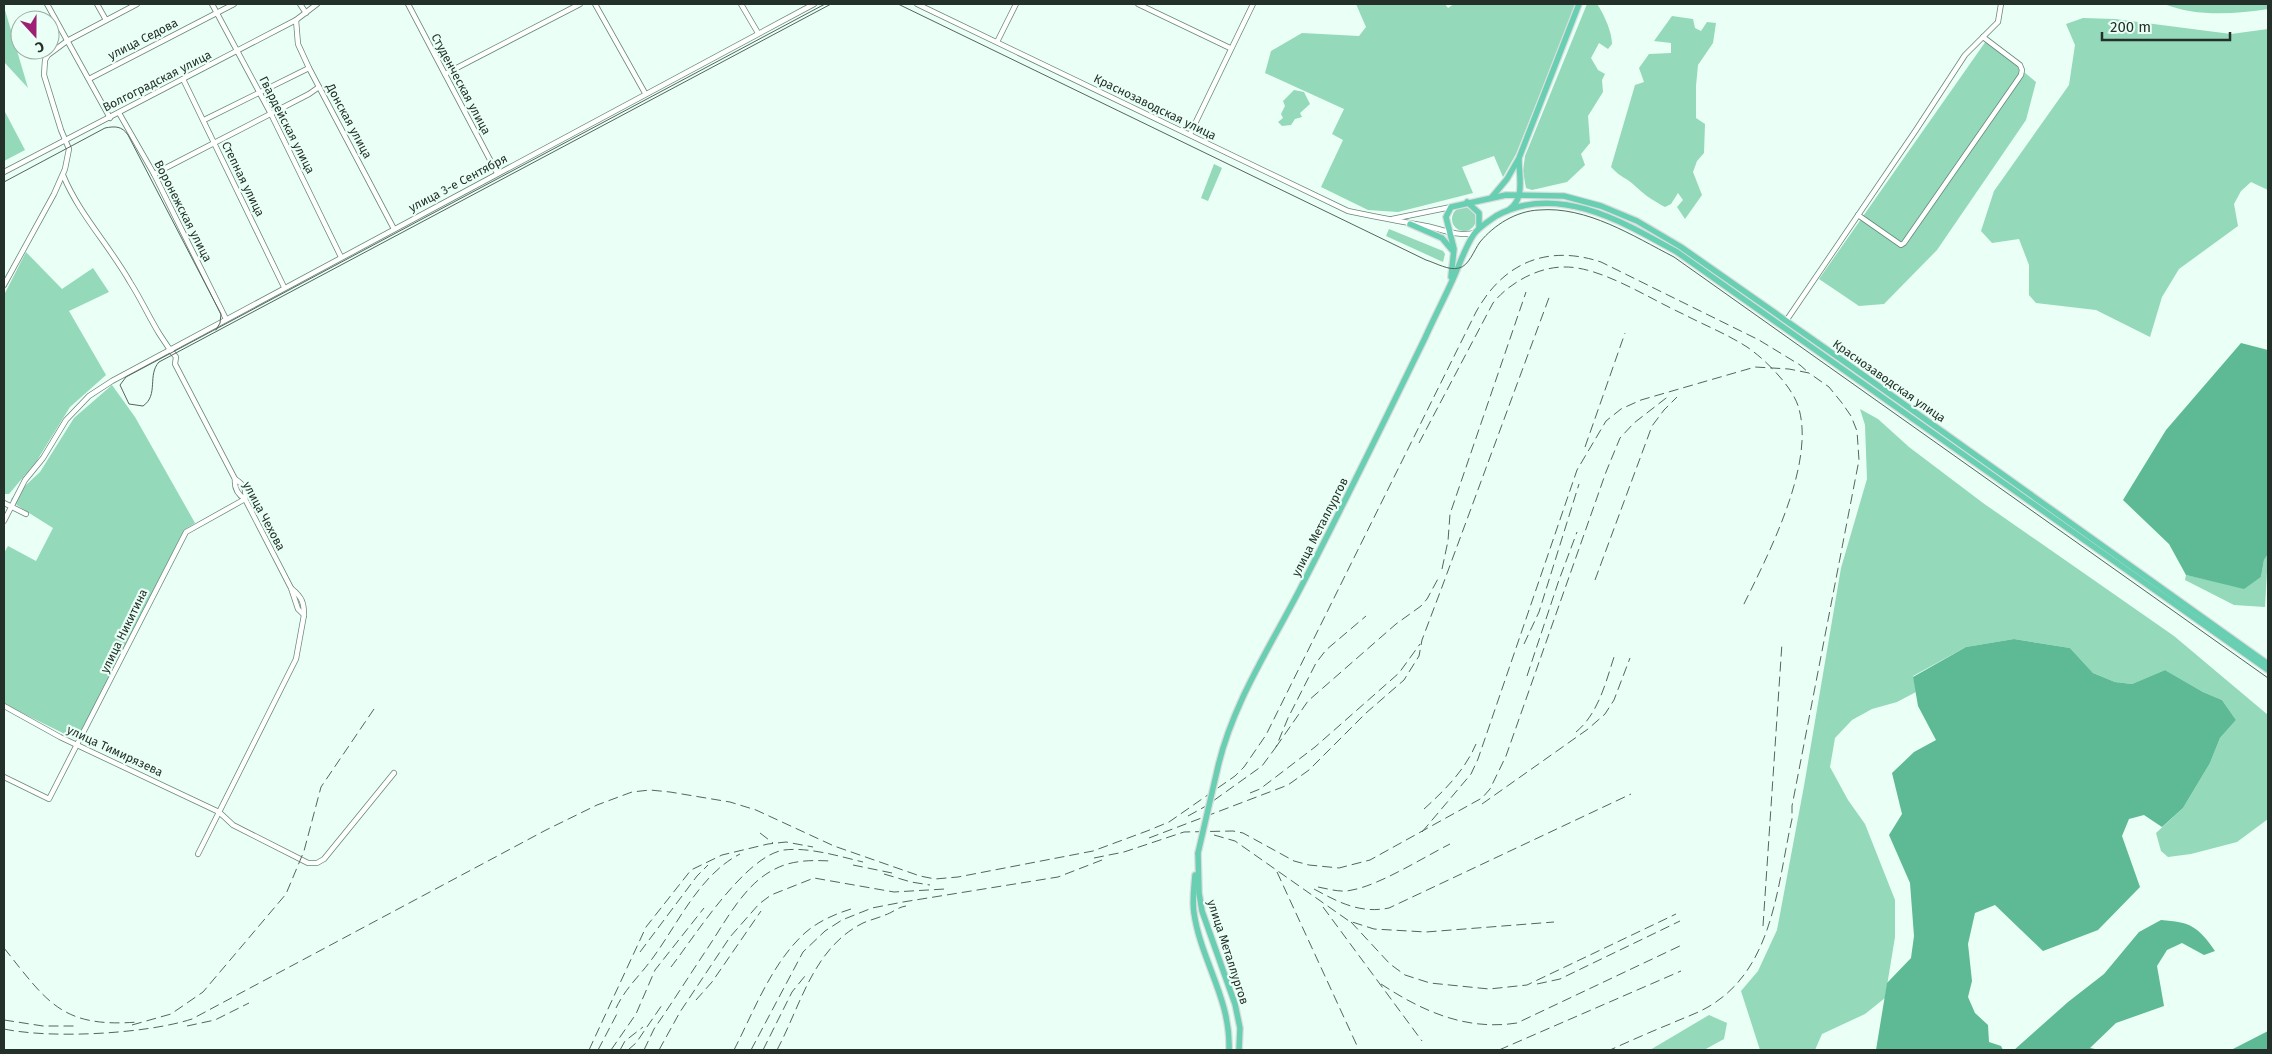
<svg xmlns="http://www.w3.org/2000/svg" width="2272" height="1054" viewBox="0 0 2272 1054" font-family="'Fira Sans',sans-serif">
<rect width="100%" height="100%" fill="#eafff5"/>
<g fill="#94d9ba">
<polygon points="4,4 5,10 28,88 4,62"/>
<polygon points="1356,4 1445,4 1448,8 1454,4 1576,4 1516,154 1503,177 1494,156 1462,167 1473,193 1398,212 1368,210 1321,187 1343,140 1332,134 1344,109 1265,73 1271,51 1302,33 1359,36 1366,27"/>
<path d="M1587,4h10c7,10 15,28 15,40l-4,5 -9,-6 -8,15 7,12 7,4 -3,6 1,12 -15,24 2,27 -9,11 4,11 -18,17 -35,8 -6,-2 -3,-17 2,-15z"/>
<path d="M2164,4h104v5c-32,5 -72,8 -104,-5z"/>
<path d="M1672,16l21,3 2,9 6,3 6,-9 9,1 -3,20 -15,22 -2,21v32l9,6 -1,29 -7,8 -4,11 9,23 -17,24 -8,-12 6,-7 -5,-7 -7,11 -6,3c-16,-9 -19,-11 -32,-23 -8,-7 -13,-7 -22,-17l24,-82 9,-3 -5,-14 10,-14 22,-1v-10l-17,-2z"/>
<polygon points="2083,18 2115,19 2231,34 2268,29 2268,190 2251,182 2241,191 2234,204 2238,226 2179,269 2162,297 2150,337 2096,310 2036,303 2029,295 2029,265 2019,239 1992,243 1981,231 1994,191 2069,85 2075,45 2066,24"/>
<polygon points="1986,41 2036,82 2026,120 1937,250 1884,304 1859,306 1819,279"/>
<polygon points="1294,90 1304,92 1310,104 1300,113 1302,117 1295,119 1291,125 1282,126 1278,122 1283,118 1281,114 1285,106 1283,101"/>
<polygon points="4,110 25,150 4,161"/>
<polygon points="1214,164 1222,168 1208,201 1201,198"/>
<circle cx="1464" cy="219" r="12"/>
<polygon points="1389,229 1443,251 1445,254 1443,262 1386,236"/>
<polygon points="26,252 62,289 93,268 109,292 69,311 106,375 70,407 36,462 9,494 4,494 4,295"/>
<polygon points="112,385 135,417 195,523 184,530 77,740 4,704 4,553 8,546 36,561 53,528 18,506 11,499 40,472 74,418"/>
<polygon points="1860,409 1878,419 1909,447 1983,503 2174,636 2268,715 2268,819 2237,842 2191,854 2168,857 2161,851 2156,833 2183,808 2210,763 2220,738 2236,720 2222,700 2203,692 2165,670 2132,684 2115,682 2093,673 2070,648 2014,639 1966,647 1913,676 1916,692 1897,702 1872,709 1852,720 1835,738 1830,767 1848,800 1865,824 1895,900 1895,937 1885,998 1865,1014 1822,1034 1815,1050 1760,1050 1741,991 1758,971 1777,930 1804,786 1841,568 1867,479 1865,425"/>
<polygon points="2268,554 2265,607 2234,605 2185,580 2186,575 2244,588 2261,577 2264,560"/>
<polygon points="1709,1015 1727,1023 1724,1039 1704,1050 1650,1050"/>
</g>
<g fill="#5dba94">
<polygon points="2241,343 2268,350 2268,554 2264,560 2261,577 2244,589 2186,575 2169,544 2123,500 2166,430"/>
<polygon points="2014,639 2070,648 2093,673 2115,682 2132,684 2165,670 2203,692 2222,700 2236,720 2220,738 2210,763 2183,808 2162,827 2144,815 2129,819 2122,836 2140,887 2098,930 2043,951 1995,905 1975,913 1968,944 1972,981 1968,997 1975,1013 1988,1025 1989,1042 2001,1046 2003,1050 1876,1050 1887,983 1911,958 1914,936 1910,883 1889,835 1902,814 1892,773 1914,752 1936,740 1918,706 1913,677 1966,647"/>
<path d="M2161,920c29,2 37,6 54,31l-11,4 -22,-12 -15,7 -10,16 7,40 -48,17 -26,25 10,2h-86l54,-48 36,-28 35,-42z"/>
<polygon points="2268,1031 2268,1050 2230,1050 2231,1050"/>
</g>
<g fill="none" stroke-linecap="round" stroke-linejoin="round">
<defs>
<g id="minor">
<polyline points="47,4 110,118"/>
<polyline points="97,4 106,20"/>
<polyline points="212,4 271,114 341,257"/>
<polyline points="300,4 306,13"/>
<polyline points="408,4 497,173"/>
<polyline points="595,4 645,93"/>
<polyline points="741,4 758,33"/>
<path d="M917,4l431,207c24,5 49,10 73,14 19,3 34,12 54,8"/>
<polyline points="1138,4 1230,48"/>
<polyline points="296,20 298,44 309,68 394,229"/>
<polyline points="997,42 1016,4"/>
<polyline points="445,74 580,4"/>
<polyline points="89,79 234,4"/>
<polyline points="183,79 284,287"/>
<polyline points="119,113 154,174 226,319"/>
<polyline points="204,120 309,68"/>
<polyline points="1190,134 1253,4"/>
<polyline points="4,172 296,20 317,4"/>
<polyline points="154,174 309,94 319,87"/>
<path d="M63,175c16,39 46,70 67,107 16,25 26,52 46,75l-1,7 60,115c-1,9 2,15 10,20l46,89 7,21 6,6 -8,44 -98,195"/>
<polyline points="1858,215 1901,245 1904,243 2021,75 2022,70 2020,65 1983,37"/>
<polyline points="1392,219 1451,207"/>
<polyline points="4,285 54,194 65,169 69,149 61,130 44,75 45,60 48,55 67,41 137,4"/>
<polyline points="1786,321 1916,130 1965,55 1998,22 2001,4"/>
<polyline points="4,503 26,514"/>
<polyline points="4,521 25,480 43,458 66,420 89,396 112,381 814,4"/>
<path d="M292,589c10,8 12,14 12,26"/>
<polyline points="4,706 60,737 219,812 233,825 308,863 317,863 324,859 394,773"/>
<path d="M4,777l45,22 137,-267 59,-33c2,-10 -2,-15 -10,-20"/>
</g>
<g id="major">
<polyline points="1492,197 1507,179 1519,158 1579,4"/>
<polyline points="1467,202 1479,213 1479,228"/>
<path d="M1510,209c15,-11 9,-33 9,-49"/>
<polyline points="1410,224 1442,238 1452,250"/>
<polyline points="1451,277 1454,249 1446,217 1451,207 1506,195 1564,196 1601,206 1637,221 1681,247 1852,367 2268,664"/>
<path d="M1217,771c14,-65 53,-124 83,-182 43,-83 84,-167 125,-251 9,-20 19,-39 28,-59 7,-15 12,-32 21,-45 5,-7 15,-13 22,-18 61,-34 129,7 181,36l591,418"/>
<polyline points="1198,853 1199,893 1202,911 1235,1004 1240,1028 1239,1050"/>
<path d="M1195,875c-1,13 -3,26 -1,38 7,48 37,86 35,137"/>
</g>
</defs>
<use href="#minor" stroke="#688879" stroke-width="6"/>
<use href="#major" stroke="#dcdedd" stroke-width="8"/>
<use href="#minor" stroke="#fff" stroke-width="4.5"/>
<use href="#major" stroke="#69cfb2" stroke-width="5.5"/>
<g stroke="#56655e" stroke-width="1">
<path d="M825,4l-699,373 -6,8 9,19 14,2c16,-11 4,-31 16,-44l672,-358"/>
<path d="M898,4l528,256c10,3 23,11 33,8 10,-2 15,-18 21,-26 14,-17 36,-31 59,-32 48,-4 94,26 135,47l594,421"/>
<path d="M4,182l101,-54c10,-2 17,-2 23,7l93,179 -1,9 -4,7"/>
</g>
<g stroke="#56655e" stroke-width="1" stroke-dasharray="10 5" stroke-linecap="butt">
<path d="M1419,443l74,-140c16,-20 45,-36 71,-36 36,-1 86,32 119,47 21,11 44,20 64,33 18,12 47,41 52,62 16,57 -32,148 -57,199"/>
<polyline points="1585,447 1625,333"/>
<polyline points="1442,569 1448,541 1450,514 1526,292"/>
<polyline points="1595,580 1652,426 1664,410 1677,397"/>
<polyline points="1524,644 1539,612 1579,484"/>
<polyline points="1527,676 1559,580 1577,532"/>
<path d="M1576,732c23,-19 30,-51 39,-78"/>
<polyline points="1276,747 1308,701 1396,624 1421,606 1427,599 1439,577"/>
<polyline points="1250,793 1260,789 1315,747 1399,673 1420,644"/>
<polyline points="1482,804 1588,729 1605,714 1614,700 1630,658"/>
<path d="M1424,809c21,-19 41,-39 52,-65"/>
<polyline points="1188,816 1206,806 1262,766 1276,747 1288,718 1316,663 1326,650 1366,616"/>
<path d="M1422,832l49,-58 7,-15 99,-289 29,-49 15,-12 20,-9 114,-33 34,2 20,4 20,14 13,16 9,13 6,15 2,29 -67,346v13c-15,66 -18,150 -84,188 -12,7 -25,11 -38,17 -20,8 -40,17 -60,26"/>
<polyline points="760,833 773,843"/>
<polyline points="1214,835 1235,841 1349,921 1374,929 1426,932 1554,922"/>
<polyline points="1149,838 1288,785 1309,770 1366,713 1404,680 1419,656 1422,640 1442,587 1550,295"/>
<polyline points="1094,858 1124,852 1184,832 1233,831 1243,833 1294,861 1309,865 1339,868 1370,860 1482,798 1490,789 1506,756 1606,472 1620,438 1634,423 1670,395"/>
<polyline points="853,865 892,873"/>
<polyline points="1277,872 1359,1050"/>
<polyline points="884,874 911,882 930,885"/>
<path d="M1318,887c11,2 23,6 34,3 28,-5 72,-33 98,-46"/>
<path d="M1314,889c24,13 46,25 75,19l242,-114"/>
<polyline points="1323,907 1422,1041"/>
<polyline points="1351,922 1390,964 1405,975 1430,983 1489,989 1527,985 1676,914"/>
<polyline points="1763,926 1782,643"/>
<path d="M4,948c44,55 58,80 134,74"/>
<polyline points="640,952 697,876 708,865"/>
<path d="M671,967c24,-31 74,-111 113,-117 25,-3 54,6 79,12"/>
<path d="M1381,984c41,27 85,47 136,39l167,-79"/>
<polyline points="1537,984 1560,979 1680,921"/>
<polyline points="696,1000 712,982 761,911"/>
<path d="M616,1008c11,-22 22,-30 36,-49 26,-35 47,-84 88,-105"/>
<polyline points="4,1020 43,1026 76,1026"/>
<polyline points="132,1025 171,1014 203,992 286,894 304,851 321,787 374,709"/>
<polyline points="187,1026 215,1020 249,1003"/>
<path d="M4,1029c47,10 142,5 188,-10l354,-189 51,-25 35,-13 18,-2 20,2 60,10 26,8 78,36 86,30 15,3 23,-2 135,-26 54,-20 22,-9 66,-46 9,-9 22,-32 210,-423c27,-49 71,-68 125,-50l158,78 41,25 9,8"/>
<polyline points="589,1050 646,927 691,870 722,855 768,844 786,842 813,847"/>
<polyline points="598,1050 619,1010"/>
<polyline points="611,1050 636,1014 655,970 704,908"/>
<polyline points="620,1050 625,1041 643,1027"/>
<polyline points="628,1050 636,1043 662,1005"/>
<path d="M644,1050l10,-21c18,-26 35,-53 53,-80 19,-28 37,-65 68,-80 17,-9 37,-9 56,-8"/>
<polyline points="659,1050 680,1012 730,937 759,904 771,895 814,878 894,892 945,889"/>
<path d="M734,1050c20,-39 38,-88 72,-118 13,-11 29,-18 45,-23"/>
<polyline points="751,1050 803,952 825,931 842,920 872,908 903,902 1058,877 1102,860"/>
<polyline points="763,1050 792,992 805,976"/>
<path d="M777,1050c24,-45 36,-102 86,-127 7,-3 15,-5 22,-8 7,-2 13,-8 21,-9"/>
<polyline points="1499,1050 1681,971"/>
</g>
<defs>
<polyline id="major-bridge" points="1198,853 1217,771"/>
</defs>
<use href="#major-bridge" stroke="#dcdedd" stroke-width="8" stroke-linecap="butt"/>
<use href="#major-bridge" stroke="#69cfb2" stroke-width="5.5"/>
</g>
<g text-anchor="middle" stroke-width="4.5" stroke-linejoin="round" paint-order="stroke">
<g font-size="12" fill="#24312b" stroke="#eafff5">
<text transform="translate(143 39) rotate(-27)" y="4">улица Седова</text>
<text transform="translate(157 81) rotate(-27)" y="4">Волгоградская улица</text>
<text transform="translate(461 84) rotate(62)" y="4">Студенческая улица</text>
<text transform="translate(1155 107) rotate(26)" y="4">Краснозаводская улица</text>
<text transform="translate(349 121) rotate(62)" y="4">Донская улица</text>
<text transform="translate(287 125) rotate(63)" y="4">Гвардейская улица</text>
<text transform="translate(243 179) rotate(64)" y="4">Степная улица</text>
<text transform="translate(458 183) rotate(-28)" y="4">улица 3-е Сентября</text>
<text transform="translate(183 211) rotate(63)" y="4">Воронежская улица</text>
<text transform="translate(1889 381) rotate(35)" y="4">Краснозаводская улица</text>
<text transform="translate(264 516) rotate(62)" y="4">улица Чехова</text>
<text transform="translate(1320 527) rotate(-63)" y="4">улица Металлургов</text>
<text transform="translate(124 631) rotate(-64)" y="4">улица Никитина</text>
<text transform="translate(115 751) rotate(25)" y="4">улица Тимирязева</text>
<text transform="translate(1228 952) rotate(72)" y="4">улица Металлургов</text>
</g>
</g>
<rect width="2272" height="1054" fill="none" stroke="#24312b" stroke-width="10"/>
<g transform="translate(35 35) rotate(159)"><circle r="24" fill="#eafff5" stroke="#9bada4"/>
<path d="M0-4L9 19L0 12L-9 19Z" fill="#9d2075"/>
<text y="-8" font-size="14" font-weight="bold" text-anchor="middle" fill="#24312b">С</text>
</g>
<path d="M2102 32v8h128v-8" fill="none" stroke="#24312b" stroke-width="2.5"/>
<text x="2110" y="32" font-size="15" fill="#24312b" stroke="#eafff5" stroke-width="4" paint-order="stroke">200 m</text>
</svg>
